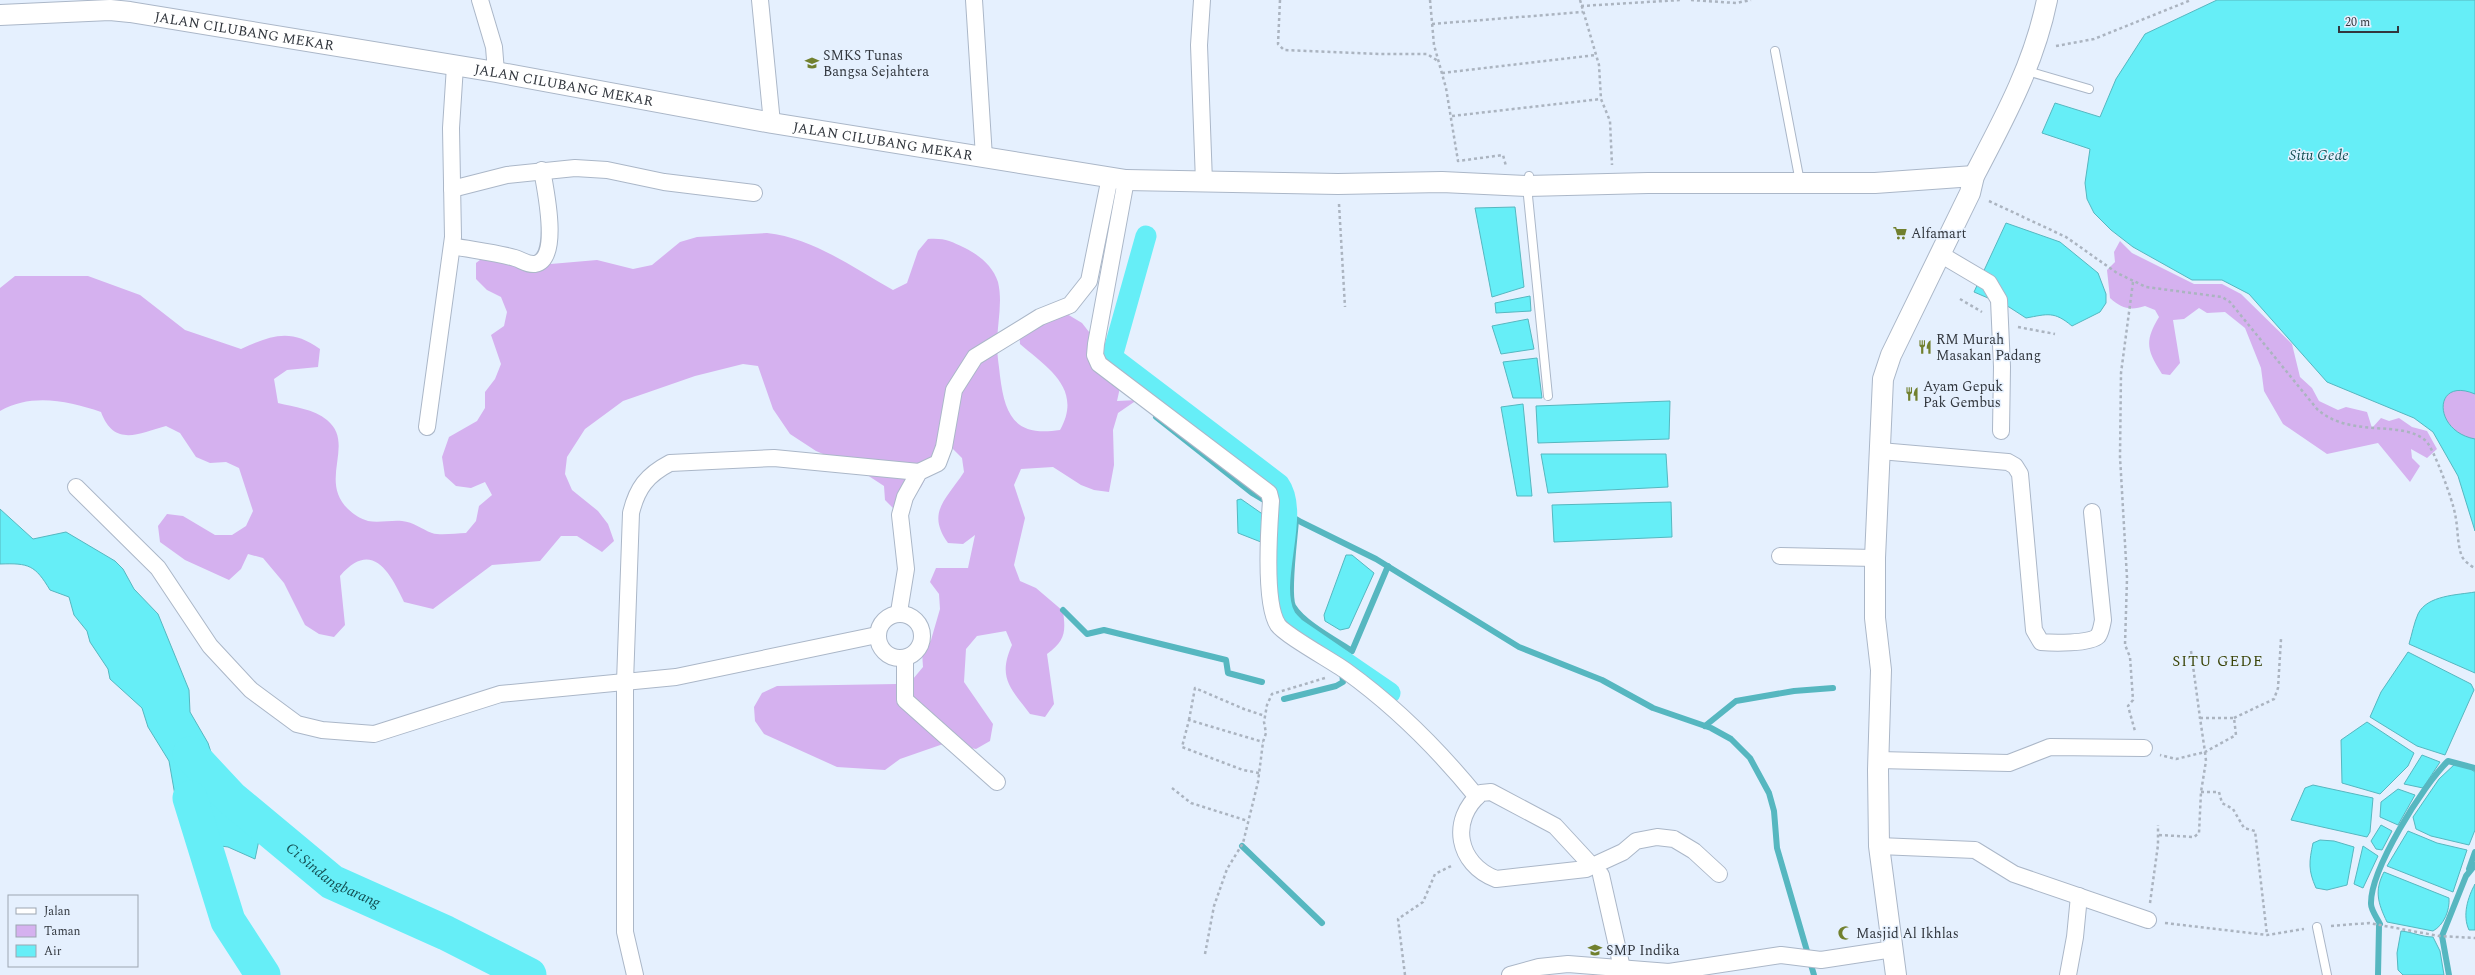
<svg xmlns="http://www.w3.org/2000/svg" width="2475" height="975" viewBox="0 0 2475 975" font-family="Spectral,serif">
<rect width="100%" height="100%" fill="#e5f0fe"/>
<g fill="#d5b1ef">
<path d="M767,233c46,5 87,35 126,57l14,-7 11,-32 10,-12c17,-1 22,2 37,9 14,7 28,18 33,34 5,21 -1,42 -1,63 0,10 2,21 3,31 5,40 15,61 60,54 23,-41 -12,-62 -40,-86l-1,-15 48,-15 15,9 11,14 22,11 -3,9 11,17 -6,27 20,-1 -19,13 -5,17 1,35 -5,27 -15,-2 -13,-5 -28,-18 -32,2 -7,16 11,33 -11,47 6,16 16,7 27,23c3,22 2,29 -16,43l7,50 -9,13 -15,-3c-19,-25 -33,-36 -18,-69l-6,-14 -29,5 -11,13 -2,33 29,42 -3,17 -14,8 -30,-6 -46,16 -15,11 -48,-3 -73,-33 -9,-13 -1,-14 8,-14 15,-7 120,-2 16,-5 10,-12 -1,-15 9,-12 9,-31 -1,-15 -9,-12 6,-14h32l7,-33 -12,9 -15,-1c-22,-31 -2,-43 16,-71l-2,-14 -11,-11 -14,9 -16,31 -25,24 -11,-11 -1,-14 -26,-17 -42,-18 -26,-17 -17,-25 -15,-43 -15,-2 -48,12 -72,25 -38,28 -18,28 -2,17 7,16 26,21 10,13 6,17 -12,11 -25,-16h-16l-21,25 -48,4 -59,44 -29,-7c-14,-30 -32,-63 -64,-26l5,49 -11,12 -15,-3 -14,-9 -21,-42 -21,-25 -15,-4 -7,15 -12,11 -44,-20 -25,-18 -2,-16 9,-12 16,2 32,19h17l14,-9 7,-15 -14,-43 -13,-6 -16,1 -14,-6 -16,-24 -14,-7c-28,8 -52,21 -65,-14 -33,-11 -69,-19 -101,-1v-123l15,-12h73l52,19 45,35 56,19c31,-14 50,-21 79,0l-2,18 -31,3 -13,9 4,24c16,4 36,6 49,17 29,24 -9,60 21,89 5,5 13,10 20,12 11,2 23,-1 34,0 12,1 19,8 30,12 9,3 24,0 34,0l10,-12 3,-15 13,-11 -7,-13 -14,6 -15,-2 -11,-10 -3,-19 7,-20 28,-16 8,-13v-16l10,-13 6,-15 -10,-29 13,-9 3,-14 -6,-15 -14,-7 -11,-11v-16l13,-10 50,12 58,-5 36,9 19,-4 28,-23 17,-5z"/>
<path d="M2120,241l12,12 62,31h28l19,10 51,50 8,33 12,11 7,13 19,9 8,-3 21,5 5,16 9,-10 8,3 10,-3 13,9 15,4 10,18 -10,9 -16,-9 1,9 8,8 -10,16 -32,-39 -51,11 -44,-30 -19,-33 -3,-23 -16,-40 -20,-16 -18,1 -8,-5 -15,11 -11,1 7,43 -10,12 -8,-1c-15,-24 -18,-32 -3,-57l-4,-7 -10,-4c-15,5 -24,2 -35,-8l-3,-28 8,-8 -1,-10z"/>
<polygon points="2475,379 2475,449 2436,413 2449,386"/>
</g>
<g fill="#66eef7" stroke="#56b7c0">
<path d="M2217,0h258v394c-42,-18 -43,37 0,45v92l-17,-55 -25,-44 -19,-14 -87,-36 -78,-88 -27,-14h-30l-59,-33 -22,-17 -17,-17 -7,-14 -2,-16 5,-34 -48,-16 13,-30 45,14 16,-38 29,-45z"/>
<polygon points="1515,207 1524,287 1492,297 1475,208"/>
<path d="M2006,223l54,19 38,31 8,21v9l-6,9 -28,14c-18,-15 -24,-12 -46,-8l-17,-11 -35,-15z"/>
<polygon points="1530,296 1531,311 1496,313 1495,303"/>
<polygon points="1528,319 1534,349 1501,354 1492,326"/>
<polygon points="1537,358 1542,398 1513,398 1503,362"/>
<polygon points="1670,401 1669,439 1538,443 1536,406"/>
<polygon points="1523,404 1532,496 1517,496 1501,407"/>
<polygon points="1541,454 1666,454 1668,487 1548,493"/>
<polygon points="1241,499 1271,520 1266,544 1238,533 1237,500"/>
<polygon points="1671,502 1672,537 1554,542 1552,505"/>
<path d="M0,509l33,30 33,-7 49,29 8,8 11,20 24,25 31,76 1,22 18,31 22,68 19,13 10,16 -4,19 -27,-12 -29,-4 -8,-6 -15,-36 -7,-40 -21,-34 -6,-19 -32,-29 -2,-10 -18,-27 -3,-11 -13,-16 -5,-18 -19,-7c-15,-25 -21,-27 -50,-26z"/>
<polygon points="1346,555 1352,555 1374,573 1349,628 1340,630 1325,621 1324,615"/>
<path d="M2475,592v81l-66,-29c3,-10 5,-21 9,-30 9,-19 40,-19 57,-22z"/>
<polygon points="2408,652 2471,684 2474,690 2445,755 2417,746 2370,717 2381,692"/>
<polygon points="2367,722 2414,753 2408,766 2380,794 2342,783 2341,740"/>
<polygon points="2422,755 2440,762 2423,788 2404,784"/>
<polygon points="2456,763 2462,763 2475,772 2475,830 2469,845 2431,836 2416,829 2413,817 2439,779"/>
<polygon points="2313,785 2373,798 2370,832 2367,837 2291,820 2305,788"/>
<polygon points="2398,789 2415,795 2398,825 2380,817 2381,802"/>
<polygon points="2381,825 2392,831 2382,850 2376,849 2371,841"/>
<polygon points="2408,831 2437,843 2467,850 2453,892 2387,866"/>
<path d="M2320,840l14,1 20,6 -7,38 -20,5 -11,-2c-8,-18 -7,-26 -3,-45z"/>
<polygon points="2363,846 2378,856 2363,888 2354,884"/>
<path d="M2384,872l65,26c1,12 -5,27 -16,33l-46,-9c-9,-19 -13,-31 -3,-50z"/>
<path d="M2475,884v46h-6c-7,-15 -1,-33 6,-46z"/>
<path d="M2401,931c11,1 21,6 32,6l7,14 4,24h-41l-5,-5 -1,-17z"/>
</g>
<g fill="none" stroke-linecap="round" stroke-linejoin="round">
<g stroke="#56b7c0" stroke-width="6">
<polyline points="1156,417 1252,493 1301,522 1376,559 1519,647 1602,680 1653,708 1711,728 1731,739 1750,758 1769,793 1774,811 1777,848 1814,975"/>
<path d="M1296,520c-1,16 -9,74 -3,86 10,17 42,34 59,45l36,-85"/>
<polyline points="1063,610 1087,634 1104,630 1226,660 1228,673 1262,682"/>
<polyline points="1284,699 1336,686 1343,682 1342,672"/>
<polyline points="1705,726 1736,701 1794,691 1833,688"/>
<polyline points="1242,846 1322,923"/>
<polyline points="2469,869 2475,852"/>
<path d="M2380,924c-3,-6 -9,-14 -9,-20 -1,-34 52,-119 77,-143l27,7"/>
<polyline points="2378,975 2379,926"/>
<polyline points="2449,975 2442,936 2466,876 2475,865"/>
</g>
<path stroke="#66eef7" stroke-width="21" d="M1146,236l-34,121 167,127c22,30 -12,98 6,132 2,5 7,8 10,12l95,65"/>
<g stroke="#66eef7" stroke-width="35">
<path id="s1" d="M190,754l41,44 101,84 114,51 83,42"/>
<polyline points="190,798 228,921 263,975"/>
</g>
<defs>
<g id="service">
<polyline points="1775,51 1800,182"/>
<polyline points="2027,71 2089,89"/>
<polyline points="1529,176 1527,186 1548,396"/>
<polyline points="2317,927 2327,975"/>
</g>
<g id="minor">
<polyline points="480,0 494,47 496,72"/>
<polyline points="760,0 772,123"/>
<polyline points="974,0 984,157"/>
<polyline points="1202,0 1199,45 1204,182"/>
<path d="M1126,180l-30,164 -1,11 4,9 170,129 2,8c-2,27 -7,103 7,124 7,10 54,36 68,46 50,36 92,78 131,126"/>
<polyline points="452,189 507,175 575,168 607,170 664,182 754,193"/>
<path d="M452,246c20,4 43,6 63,12 7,2 12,7 20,6 26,-5 10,-76 7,-94"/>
<polyline points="1940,254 1989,283 1999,300 2002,367 2001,431"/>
<polyline points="427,427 453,237 451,128 455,66"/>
<path d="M1880,451l128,11 7,4 5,8 14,156 7,12c11,1 49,2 57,-6 3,-4 4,-11 5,-16l-11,-108"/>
<polyline points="76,487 158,568 210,646 251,690 297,724 322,730 374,734 500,694 676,677 877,635"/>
<polyline points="1780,556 1875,558"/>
<polyline points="899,612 906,569 900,515 905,497 919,472 938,463 944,447 954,390 975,357 1040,317 1070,305 1089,281 1110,177"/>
<circle cx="900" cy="636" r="22"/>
<polyline points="905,658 905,700 997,782"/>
<polyline points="1878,760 2009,763 2050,747 2144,748"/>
<polyline points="1879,846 1975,850 2014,874 2148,920"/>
<path d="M1592,866l-37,-40 -64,-34 -10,1c-32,27 -24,71 15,86l90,-10 37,-17 13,-11 21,-4 17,2 20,12 25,23"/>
<polyline points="1601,875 1622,968"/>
<path d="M635,975l-10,-43v-250l6,-169c6,-25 16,-38 39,-50l104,-5 145,14"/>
<polyline points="1510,975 1539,967 1568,964 1669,972 1781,955 1821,960 1893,949"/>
<polyline points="2068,975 2075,937 2079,896"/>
</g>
<g id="tertiary">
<path id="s2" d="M0,15l110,-5 20,2 366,60 276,51 354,57 212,4 104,-2 85,4 121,-3h227l99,-7"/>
<path d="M1896,975l-17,-129 -1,-76 3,-100 -6,-52v-60l8,-179 8,-24 79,-162 4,-17c30,-57 60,-112 73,-176"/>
</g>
</defs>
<use href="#service" stroke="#abb7c8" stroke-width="10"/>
<use href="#minor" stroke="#abb7c8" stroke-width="18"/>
<use href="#tertiary" stroke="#abb7c8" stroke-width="22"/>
<g stroke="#abb4c0" stroke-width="2.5" stroke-dasharray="3 3" stroke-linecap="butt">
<polyline points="1280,0 1278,44 1284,50 1381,54 1427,54 1438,61"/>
<polyline points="1430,0 1434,45 1446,88 1458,161 1503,155 1506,166"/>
<polyline points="1580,0 1599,65 1601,99 1610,121 1612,165"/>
<polyline points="1691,0 1736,3 1751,0"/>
<polyline points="1581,6 1681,0"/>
<polyline points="1432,24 1583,12"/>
<polyline points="2056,46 2094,39 2191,0"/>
<polyline points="1442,73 1596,55"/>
<polyline points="1452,116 1601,99"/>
<path d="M1989,201l77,36 51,36 29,14 76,10 8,5 87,107c33,30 85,10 109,32 8,8 27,60 29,73 3,13 2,27 6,40 1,5 9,12 14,14"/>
<polyline points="1339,204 1345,307"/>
<polyline points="2133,282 2121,373 2120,457 2127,578 2125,645 2130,657 2133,700 2128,706 2135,731"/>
<polyline points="1960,299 1982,312"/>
<polyline points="2018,327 2055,334"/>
<polyline points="2191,651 2200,718"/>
<polygon points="2200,718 2234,718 2236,735 2205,752"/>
<polyline points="2234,718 2274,699 2278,688 2281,639"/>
<polyline points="1189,720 1195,688 1244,709 1265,716"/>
<polyline points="1259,773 1243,770 1182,747 1189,720 1263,742"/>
<polyline points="1172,788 1191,803 1248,821"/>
<polyline points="2201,792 2219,792 2222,803 2233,809 2244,828 2255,831 2267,935"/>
<polyline points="2159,835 2194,837 2199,833 2201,792 2206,761 2205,752 2176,759 2160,755"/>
<polyline points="2150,903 2158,845 2158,825"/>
<polyline points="2165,923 2267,935 2304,929"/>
<polyline points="2331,926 2369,923 2439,936 2475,938"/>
<polyline points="1205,954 1214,906 1227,869 1243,843 1258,782 1263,742 1266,733 1264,722 1267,705 1272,694 1325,678"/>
<polyline points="1405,975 1398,919 1423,902 1435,874 1453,865"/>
</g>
<use href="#service" stroke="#fff" stroke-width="8"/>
<use href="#minor" stroke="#fff" stroke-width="16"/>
<use href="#tertiary" stroke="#fff" stroke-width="20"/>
</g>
<defs>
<symbol id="school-bare" viewBox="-9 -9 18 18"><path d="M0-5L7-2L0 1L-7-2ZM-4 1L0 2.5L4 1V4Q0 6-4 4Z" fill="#71802e" stroke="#e5f0fe" stroke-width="2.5" paint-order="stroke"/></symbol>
<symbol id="supermarket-bare" viewBox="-9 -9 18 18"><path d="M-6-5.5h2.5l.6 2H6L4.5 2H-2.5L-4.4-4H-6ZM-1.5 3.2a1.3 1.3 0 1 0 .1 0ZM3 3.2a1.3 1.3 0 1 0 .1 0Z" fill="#71802e" stroke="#e5f0fe" stroke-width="2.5" paint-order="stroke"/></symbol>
<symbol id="restaurant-bare" viewBox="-9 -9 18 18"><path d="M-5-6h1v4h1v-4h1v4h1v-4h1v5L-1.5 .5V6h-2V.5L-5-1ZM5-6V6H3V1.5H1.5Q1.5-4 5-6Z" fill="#71802e" stroke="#e5f0fe" stroke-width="2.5" paint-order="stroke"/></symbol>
<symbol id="mosque-bare" viewBox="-9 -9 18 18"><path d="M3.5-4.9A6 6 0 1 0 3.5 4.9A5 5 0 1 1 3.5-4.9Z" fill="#71802e" stroke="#e5f0fe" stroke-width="2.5" paint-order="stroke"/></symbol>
</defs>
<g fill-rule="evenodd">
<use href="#school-bare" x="802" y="53" width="20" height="20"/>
<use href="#supermarket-bare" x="1890" y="223" width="20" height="20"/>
<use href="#restaurant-bare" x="1915" y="337" width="20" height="20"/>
<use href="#restaurant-bare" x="1902" y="384" width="20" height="20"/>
<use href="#mosque-bare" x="1835" y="923" width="20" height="20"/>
<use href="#school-bare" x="1585" y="940" width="20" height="20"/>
</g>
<g text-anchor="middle" stroke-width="3" stroke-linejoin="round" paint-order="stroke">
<g font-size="14" fill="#32373e" stroke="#e5f0fe">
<text dy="5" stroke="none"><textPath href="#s2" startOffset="246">JALAN CILUBANG MEKAR</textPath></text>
<text dy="5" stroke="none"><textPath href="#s2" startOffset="570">JALAN CILUBANG MEKAR</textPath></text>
<text dy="5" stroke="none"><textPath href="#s2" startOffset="894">JALAN CILUBANG MEKAR</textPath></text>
</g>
<g font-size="14" fill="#32373e" stroke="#e5f0fe" text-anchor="start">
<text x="823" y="60">SMKS Tunas<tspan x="823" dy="16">Bangsa Sejahtera</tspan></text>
<text x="1911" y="238">Alfamart</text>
<text x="1936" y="344">RM Murah<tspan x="1936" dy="16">Masakan Padang</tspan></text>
<text x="1923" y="391">Ayam Gepuk<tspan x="1923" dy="16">Pak Gembus</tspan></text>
<text x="1856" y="938">Masjid Al Ikhlas</text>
<text x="1606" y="955">SMP Indika</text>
</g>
<g font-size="15" font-style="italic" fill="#145054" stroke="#e5f0fe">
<text x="2319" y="160">Situ Gede</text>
<text dy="5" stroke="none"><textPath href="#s1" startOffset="189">Ci Sindangbarang</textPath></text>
</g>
<g font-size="15" letter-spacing="1" fill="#3a4408" stroke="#e5f0fe">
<text x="2218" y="666">SITU GEDE</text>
</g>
</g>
<rect x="8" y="895" width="130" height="72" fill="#e5f0fe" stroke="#9da6b1"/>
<rect x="16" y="908" width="20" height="6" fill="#ffffff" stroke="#9da6b1"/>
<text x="44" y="915" font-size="12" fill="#32373e">Jalan</text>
<rect x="16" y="925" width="20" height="12" fill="#d5b1ef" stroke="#9da6b1"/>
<text x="44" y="935" font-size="12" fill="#32373e">Taman</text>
<rect x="16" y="945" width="20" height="12" fill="#66eef7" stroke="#9da6b1"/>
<text x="44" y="955" font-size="12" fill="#32373e">Air</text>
<path d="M2339 26v6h59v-6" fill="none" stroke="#32373e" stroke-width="2"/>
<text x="2345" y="26" font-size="12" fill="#32373e" stroke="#e5f0fe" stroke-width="3" paint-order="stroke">20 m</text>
</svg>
